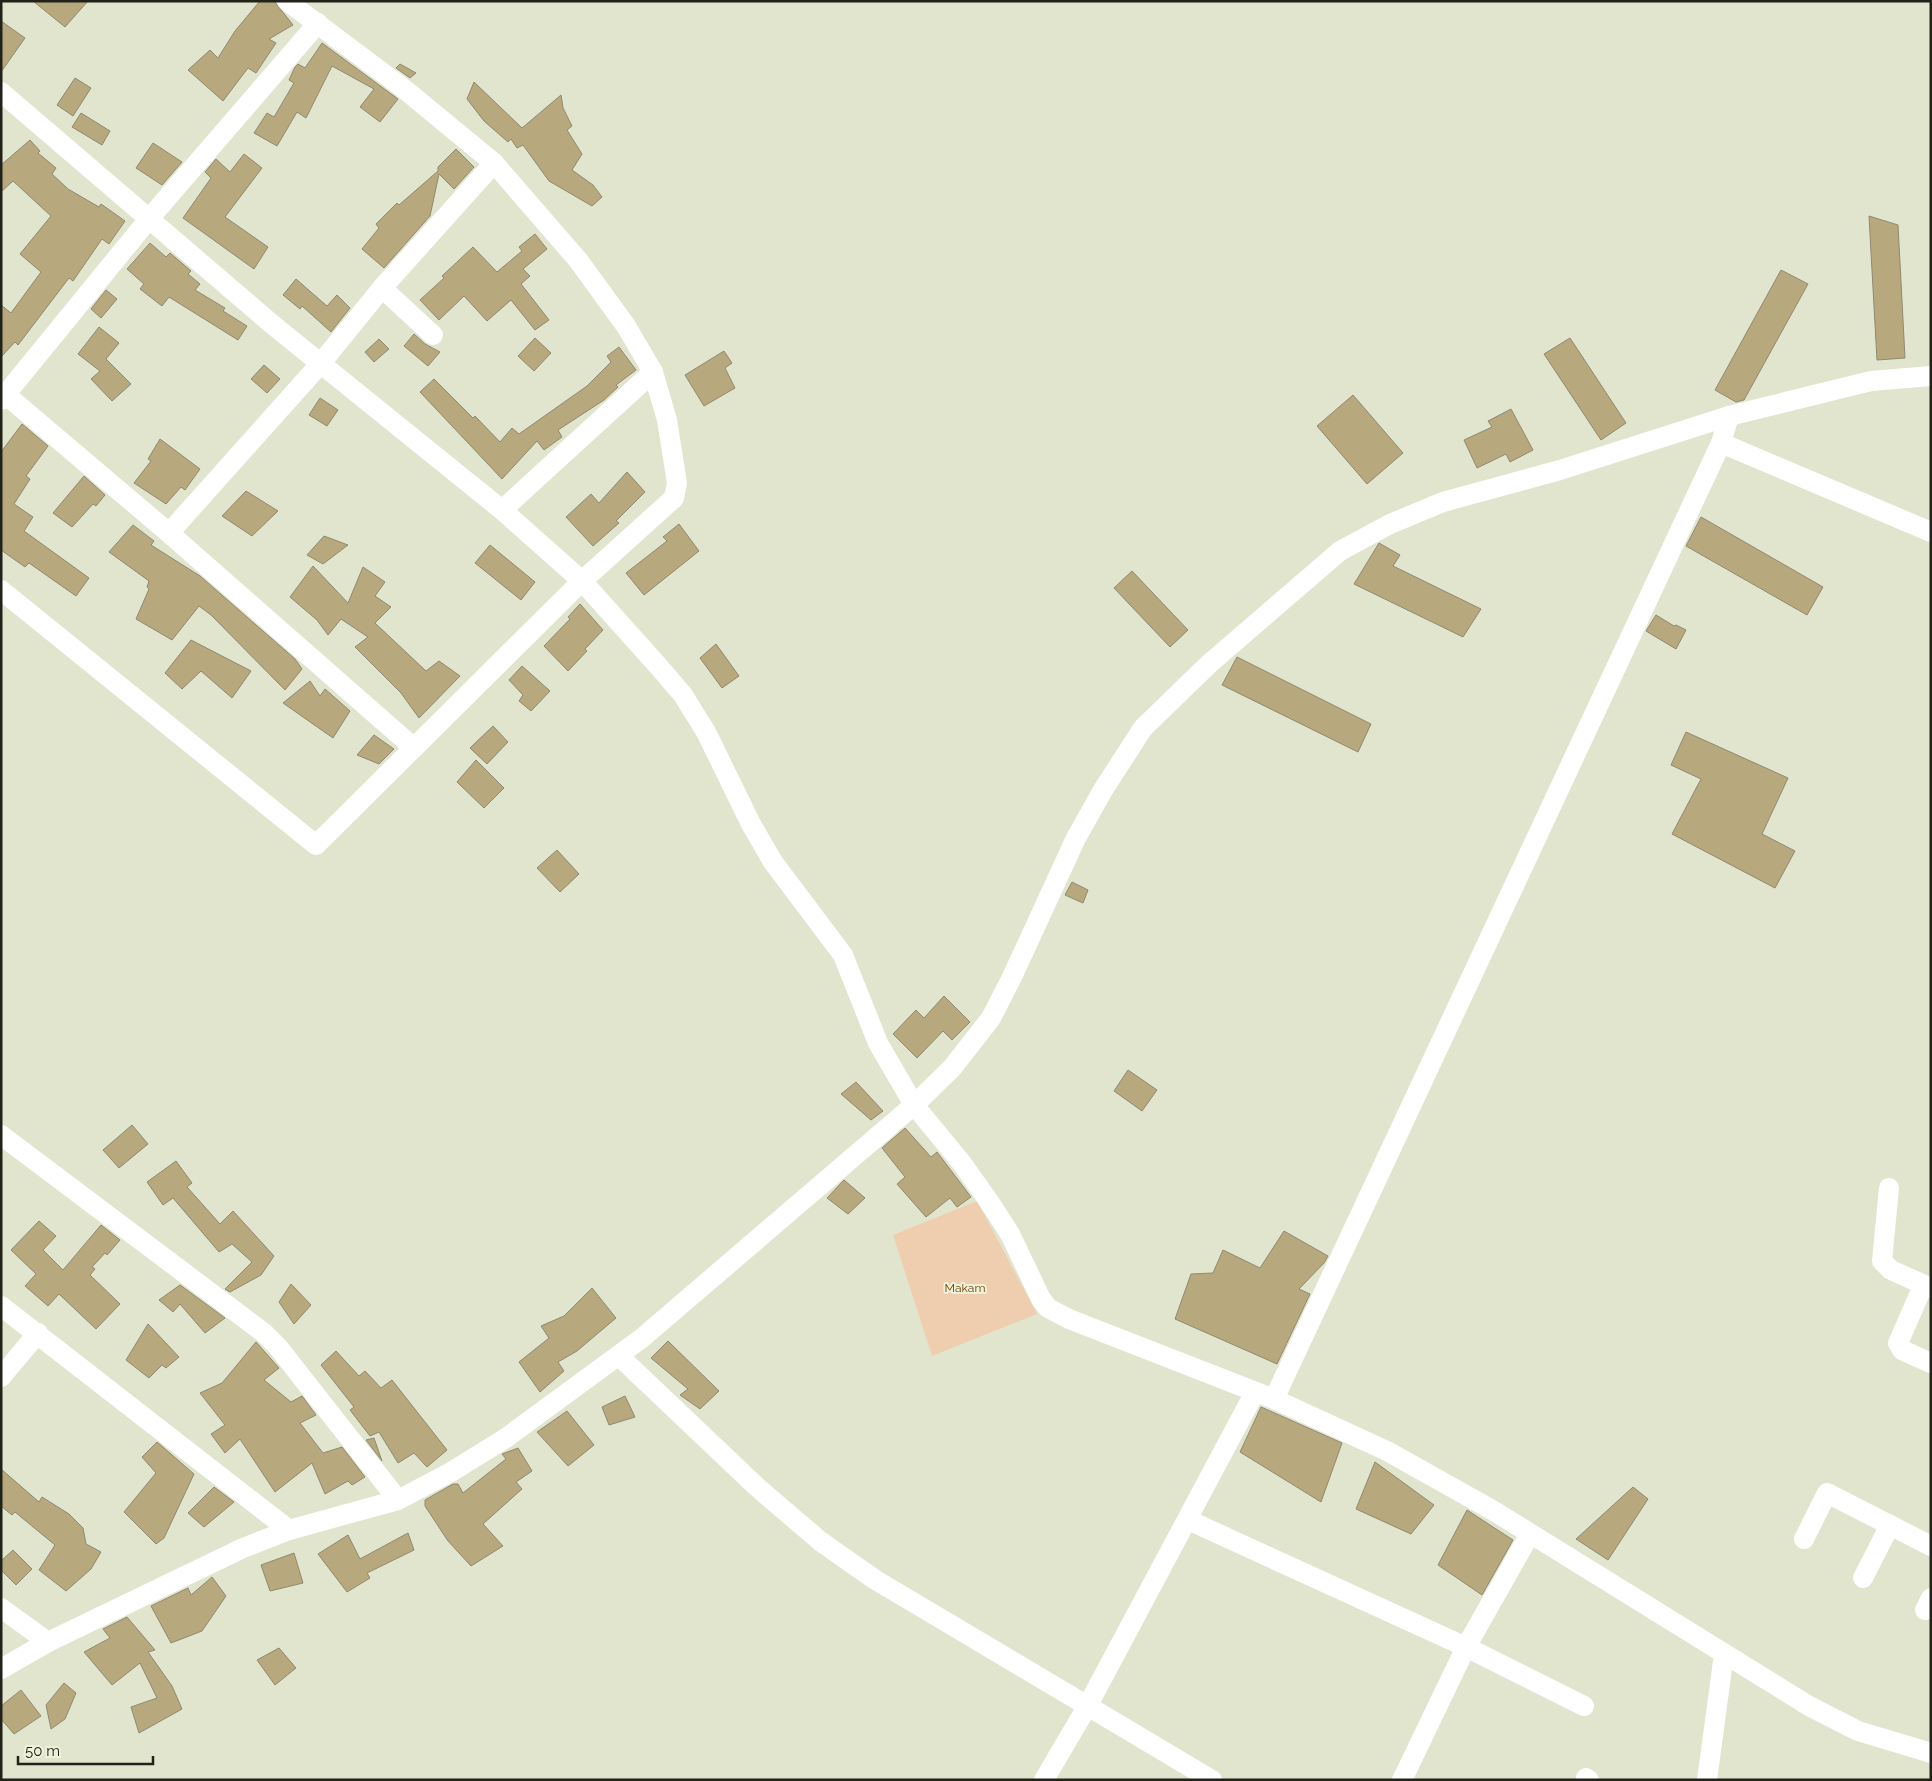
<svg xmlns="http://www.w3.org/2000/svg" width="1932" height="1781" viewBox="0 0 1932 1781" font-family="Raleway,sans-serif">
<rect width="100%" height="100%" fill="#e1e5cd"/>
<polygon fill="#efceb0" points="977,1201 1037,1314 932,1356 893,1235"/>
<g fill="#b8a87e" stroke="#908872">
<polygon points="33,1 88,1 65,27"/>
<polygon points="260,1 274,1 293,25 269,39 276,43 256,73 248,68 223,101 188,70 210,50 218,58 235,31"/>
<polygon points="1,21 25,38 1,72"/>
<polygon points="322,43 398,99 380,122 360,107 374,89 332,66 306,118 297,112 277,146 254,133 267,113 274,117 294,83 289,80 295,67 298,64 305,68"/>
<polygon points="400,64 416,73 410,78 396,68"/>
<polygon points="75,78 91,88 73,116 57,105"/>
<polygon points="474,82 522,128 561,95 563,108 572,126 567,130 582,154 572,170 593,185 602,197 592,206 549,181 523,145 517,148 511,139 508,142 484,121 467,99"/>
<polygon points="81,113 110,131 102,145 72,127"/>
<polygon points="30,140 40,151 38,153 56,168 52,174 68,189 99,207 101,204 125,221 109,244 102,239 73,281 69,278 18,345 15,342 1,357 1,305 11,313 41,272 20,254 51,216 13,181 1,192 1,165"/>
<polygon points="153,143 182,162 162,185 136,168"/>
<polygon points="456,149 474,167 454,189 439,174 430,216 384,268 362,249 379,228 376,224 397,203 399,205 438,171 438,167"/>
<polygon points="244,154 262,168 225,217 268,247 254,269 183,218 211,178 205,172 216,159 230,172"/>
<polygon points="1869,216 1898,225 1905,358 1877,360"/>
<polygon points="535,234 547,249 523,269 530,276 521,284 549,320 535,330 511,300 487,321 464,296 439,320 420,300 444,278 442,276 473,247 497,272 522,251 519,247"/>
<polygon points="150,243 166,257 170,253 191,271 188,274 200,284 195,290 225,308 223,311 247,326 238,340 169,297 162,306 140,289 144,284 127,269"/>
<polygon points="1781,270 1808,284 1744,400 1736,402 1715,390"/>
<polygon points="296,279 327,306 337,295 350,308 331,332 302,306 300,309 283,295"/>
<polygon points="106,290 117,299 101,318 91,309"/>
<polygon points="99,327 119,343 106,359 131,384 112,401 91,379 100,371 78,354"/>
<polygon points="414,334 425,344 440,352 428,366 404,346"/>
<polygon points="535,338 551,353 534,371 518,356"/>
<polygon points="1570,338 1626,423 1601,440 1544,354"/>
<polygon points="379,339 389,349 374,362 365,352"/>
<polygon points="619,347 636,370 616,385 618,387 604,400 558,430 562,437 544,450 537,441 502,479 420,392 434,379 473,418 475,416 500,442 512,428 519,434 587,386 611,362 607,356"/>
<polygon points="724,351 732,363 725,368 735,388 704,406 685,375"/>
<polygon points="264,365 280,379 267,393 251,379"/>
<polygon points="1353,395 1403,453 1367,484 1317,426"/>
<polygon points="320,398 338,410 327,426 309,415"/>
<polygon points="1511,409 1533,450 1510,462 1506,454 1477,468 1464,440 1492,427 1488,421"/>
<polygon points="22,424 48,446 26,476 30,479 14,504 33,517 24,531 89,578 76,596 29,563 25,567 1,550 1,452"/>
<polygon points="160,439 200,469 185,490 181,487 166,504 134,483 151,461 148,459"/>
<polygon points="627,472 645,492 616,521 619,523 593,546 566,517 591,494 599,503"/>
<polygon points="84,476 105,495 96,506 93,504 72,527 53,513"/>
<polygon points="246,491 278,511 252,536 222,516"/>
<polygon points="1701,517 1823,587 1807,615 1686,546"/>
<polygon points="679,524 699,551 644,595 626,573 667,541 663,537"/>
<polygon points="133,525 154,541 151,545 200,576 295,659 302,669 285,690 211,615 199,606 172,640 136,619 149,589 147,587 149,581 109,552"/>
<polygon points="324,536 348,545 323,564 307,555"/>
<polygon points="1379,543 1400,555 1393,566 1481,609 1463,637 1354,584"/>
<polygon points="490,545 535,582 521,600 475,563"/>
<polygon points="313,566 348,603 363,567 385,582 375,596 391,607 375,623 426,671 439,661 460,676 419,718 401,693 355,647 368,637 341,619 328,635 317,620 290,597"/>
<polygon points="1132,571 1188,630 1170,647 1114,588"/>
<polygon points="580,604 603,630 585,649 587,651 568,671 544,646 570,619 568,617"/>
<polygon points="1656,615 1674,626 1676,625 1686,630 1676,649 1646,631"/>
<polygon points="191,640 251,671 232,698 201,671 182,689 165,673"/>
<polygon points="716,644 739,676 722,688 700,658"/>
<polygon points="1237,657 1371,724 1358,752 1222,685"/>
<polygon points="522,666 550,691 531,711 519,701 523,695 509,680"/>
<polygon points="310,681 320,696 325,689 350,711 333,738 283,703"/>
<polygon points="493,726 508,742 487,764 470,748"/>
<polygon points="1686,732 1788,778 1762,834 1795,851 1775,888 1672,834 1701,779 1671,765"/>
<polygon points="374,735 394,749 379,764 357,755"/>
<polygon points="476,760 504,788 484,808 457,782"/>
<polygon points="557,850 579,874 560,892 537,868"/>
<polygon points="1072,882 1088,890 1083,903 1065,895"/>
<polygon points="944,996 970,1022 952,1040 943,1031 917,1058 893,1034 916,1010 924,1018"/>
<polygon points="1128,1070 1157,1090 1142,1111 1114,1091"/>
<polygon points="856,1082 883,1111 871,1120 841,1094"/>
<polygon points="132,1125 148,1144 119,1168 103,1150"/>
<polygon points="905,1128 931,1157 937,1152 971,1197 957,1207 950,1198 926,1217 897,1184 905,1177 882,1148"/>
<polygon points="176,1161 192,1183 187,1187 220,1224 233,1211 274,1256 261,1275 230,1292 225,1289 252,1262 232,1244 219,1252 173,1198 163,1205 147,1182"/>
<polygon points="844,1180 865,1198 848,1214 827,1198"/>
<polygon points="39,1221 56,1236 43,1250 63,1270 101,1225 120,1240 107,1255 105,1253 92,1267 95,1269 90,1275 120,1304 96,1329 59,1294 48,1306 25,1286 36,1274 11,1250"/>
<polygon points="1284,1231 1328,1256 1324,1263 1299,1289 1310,1294 1277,1364 1175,1319 1191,1274 1213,1273 1223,1250 1260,1268"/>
<polygon points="291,1284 311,1305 294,1324 279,1302"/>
<polygon points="180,1285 225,1318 205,1333 180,1304 173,1312 159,1300"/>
<polygon points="592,1288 616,1318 577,1351 558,1362 564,1371 540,1392 519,1362 549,1338 541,1326 564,1316"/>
<polygon points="148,1324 179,1357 166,1368 162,1365 149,1378 126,1360"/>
<polygon points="668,1341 719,1391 700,1409 680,1395 688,1389 651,1358"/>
<polygon points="256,1342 279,1368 264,1380 291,1402 302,1396 316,1415 300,1423 323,1453 342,1447 365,1477 352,1485 348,1481 325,1494 312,1463 275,1492 240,1439 225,1453 211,1434 225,1425 200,1393 222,1383"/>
<polygon points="336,1351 359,1376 365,1371 381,1388 392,1380 447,1450 427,1467 414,1453 398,1463 379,1432 370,1436 350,1410 354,1407 321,1365"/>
<polygon points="625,1396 635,1417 609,1425 602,1407"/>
<polygon points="1261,1407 1342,1443 1321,1502 1240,1452"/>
<polygon points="567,1411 594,1445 568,1466 537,1432"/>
<polygon points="374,1438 382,1461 366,1440"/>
<polygon points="157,1442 194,1474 164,1538 156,1544 124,1512 156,1473 142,1457"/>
<polygon points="518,1448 532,1471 516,1482 522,1489 483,1524 503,1546 471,1566 448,1541 425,1506 425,1500 453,1484 458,1484 463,1493 506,1459 502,1454"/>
<polygon points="1375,1462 1434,1505 1411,1534 1356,1509"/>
<polygon points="1,1469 39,1502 42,1497 69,1514 83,1528 86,1544 101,1552 91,1569 66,1591 39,1570 55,1545 15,1512 12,1515 1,1506"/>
<polygon points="214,1487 234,1502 204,1527 188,1513"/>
<polygon points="1633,1487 1648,1499 1608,1560 1576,1539"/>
<polygon points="1467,1510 1513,1540 1482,1595 1438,1565"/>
<polygon points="408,1533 414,1550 367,1573 370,1578 347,1592 318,1554 348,1535 360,1559"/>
<polygon points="13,1550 32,1569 16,1585 1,1570 1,1561"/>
<polygon points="294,1553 303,1583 270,1591 261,1565"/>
<polygon points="212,1577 226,1596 202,1631 171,1643 151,1606 188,1588 191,1595"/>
<polygon points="127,1617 155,1650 148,1652 172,1686 182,1709 139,1733 131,1707 157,1698 140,1663 112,1685 84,1652 110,1638 103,1629"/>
<polygon points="279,1648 296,1668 275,1685 257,1660"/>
<polygon points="64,1683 76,1693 65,1719 51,1729 46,1705"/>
<polygon points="21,1690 41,1716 14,1734 1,1719 1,1706"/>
</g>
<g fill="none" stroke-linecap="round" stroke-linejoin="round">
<g stroke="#fff" stroke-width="20">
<polyline points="1,92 273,325 502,510 582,581 660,668 683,695 706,732 751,824 773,862 843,955 878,1043 914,1105 961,1162 988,1200 1010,1234 1041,1299 1048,1308 1069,1319 1274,1399 1387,1451 1494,1511 1809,1706 1858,1731 1931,1753"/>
<polyline points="382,288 433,335"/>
<polyline points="6,395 169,533 414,748"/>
<polyline points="1,400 148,220 318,23"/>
<polyline points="1721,443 1931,532"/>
<polyline points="502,510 653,372"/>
<polyline points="169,533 321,363 382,288 494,163"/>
<polyline points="1,590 316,845 582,581 674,498 677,483 667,420 653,372 626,326 578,260 494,163 403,88 287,1"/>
<polyline points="1,1135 264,1333 278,1347 398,1500"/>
<polyline points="1889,1188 1882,1261 1891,1270 1931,1288"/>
<polyline points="1919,1295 1898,1343 1902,1350 1931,1363"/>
<polyline points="1,1306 289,1530"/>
<polyline points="619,1356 757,1487 820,1541 874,1579 1212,1780"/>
<polyline points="1,1377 38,1333"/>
<polyline points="1274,1399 1721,443 1729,416"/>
<polyline points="1188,1520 1466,1647 1584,1706"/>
<polyline points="1804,1539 1827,1493 1931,1546"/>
<polyline points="1863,1578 1890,1525"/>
<polyline points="1,1608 48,1642"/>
<polyline points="1925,1610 1931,1598"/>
<polyline points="1,1669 48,1642 243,1548 289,1530 398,1500 451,1472 506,1438 642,1338 914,1105 952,1068 991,1018 1012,977 1076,838 1103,790 1143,728 1209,664 1340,551 1390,524 1443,502 1560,470 1729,416 1871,381 1931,376"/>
<polyline points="1586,1778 1589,1780"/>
<polyline points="1044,1780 1088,1705 1255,1392"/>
<polyline points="1402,1780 1466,1647 1530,1534"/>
<polyline points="1707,1780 1724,1654"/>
</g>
</g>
<g text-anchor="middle" stroke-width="4" stroke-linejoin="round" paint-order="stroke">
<g font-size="12" fill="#6b3e03" stroke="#eff2da">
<text x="965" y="1292">Makam</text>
</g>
</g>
<rect width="1932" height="1781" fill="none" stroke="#212219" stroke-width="5"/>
<path d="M18 1756v8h135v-8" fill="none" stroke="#212219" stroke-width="2.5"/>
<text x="25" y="1756" font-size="15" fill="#212219" stroke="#eff2da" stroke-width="4" paint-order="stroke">50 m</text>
</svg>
